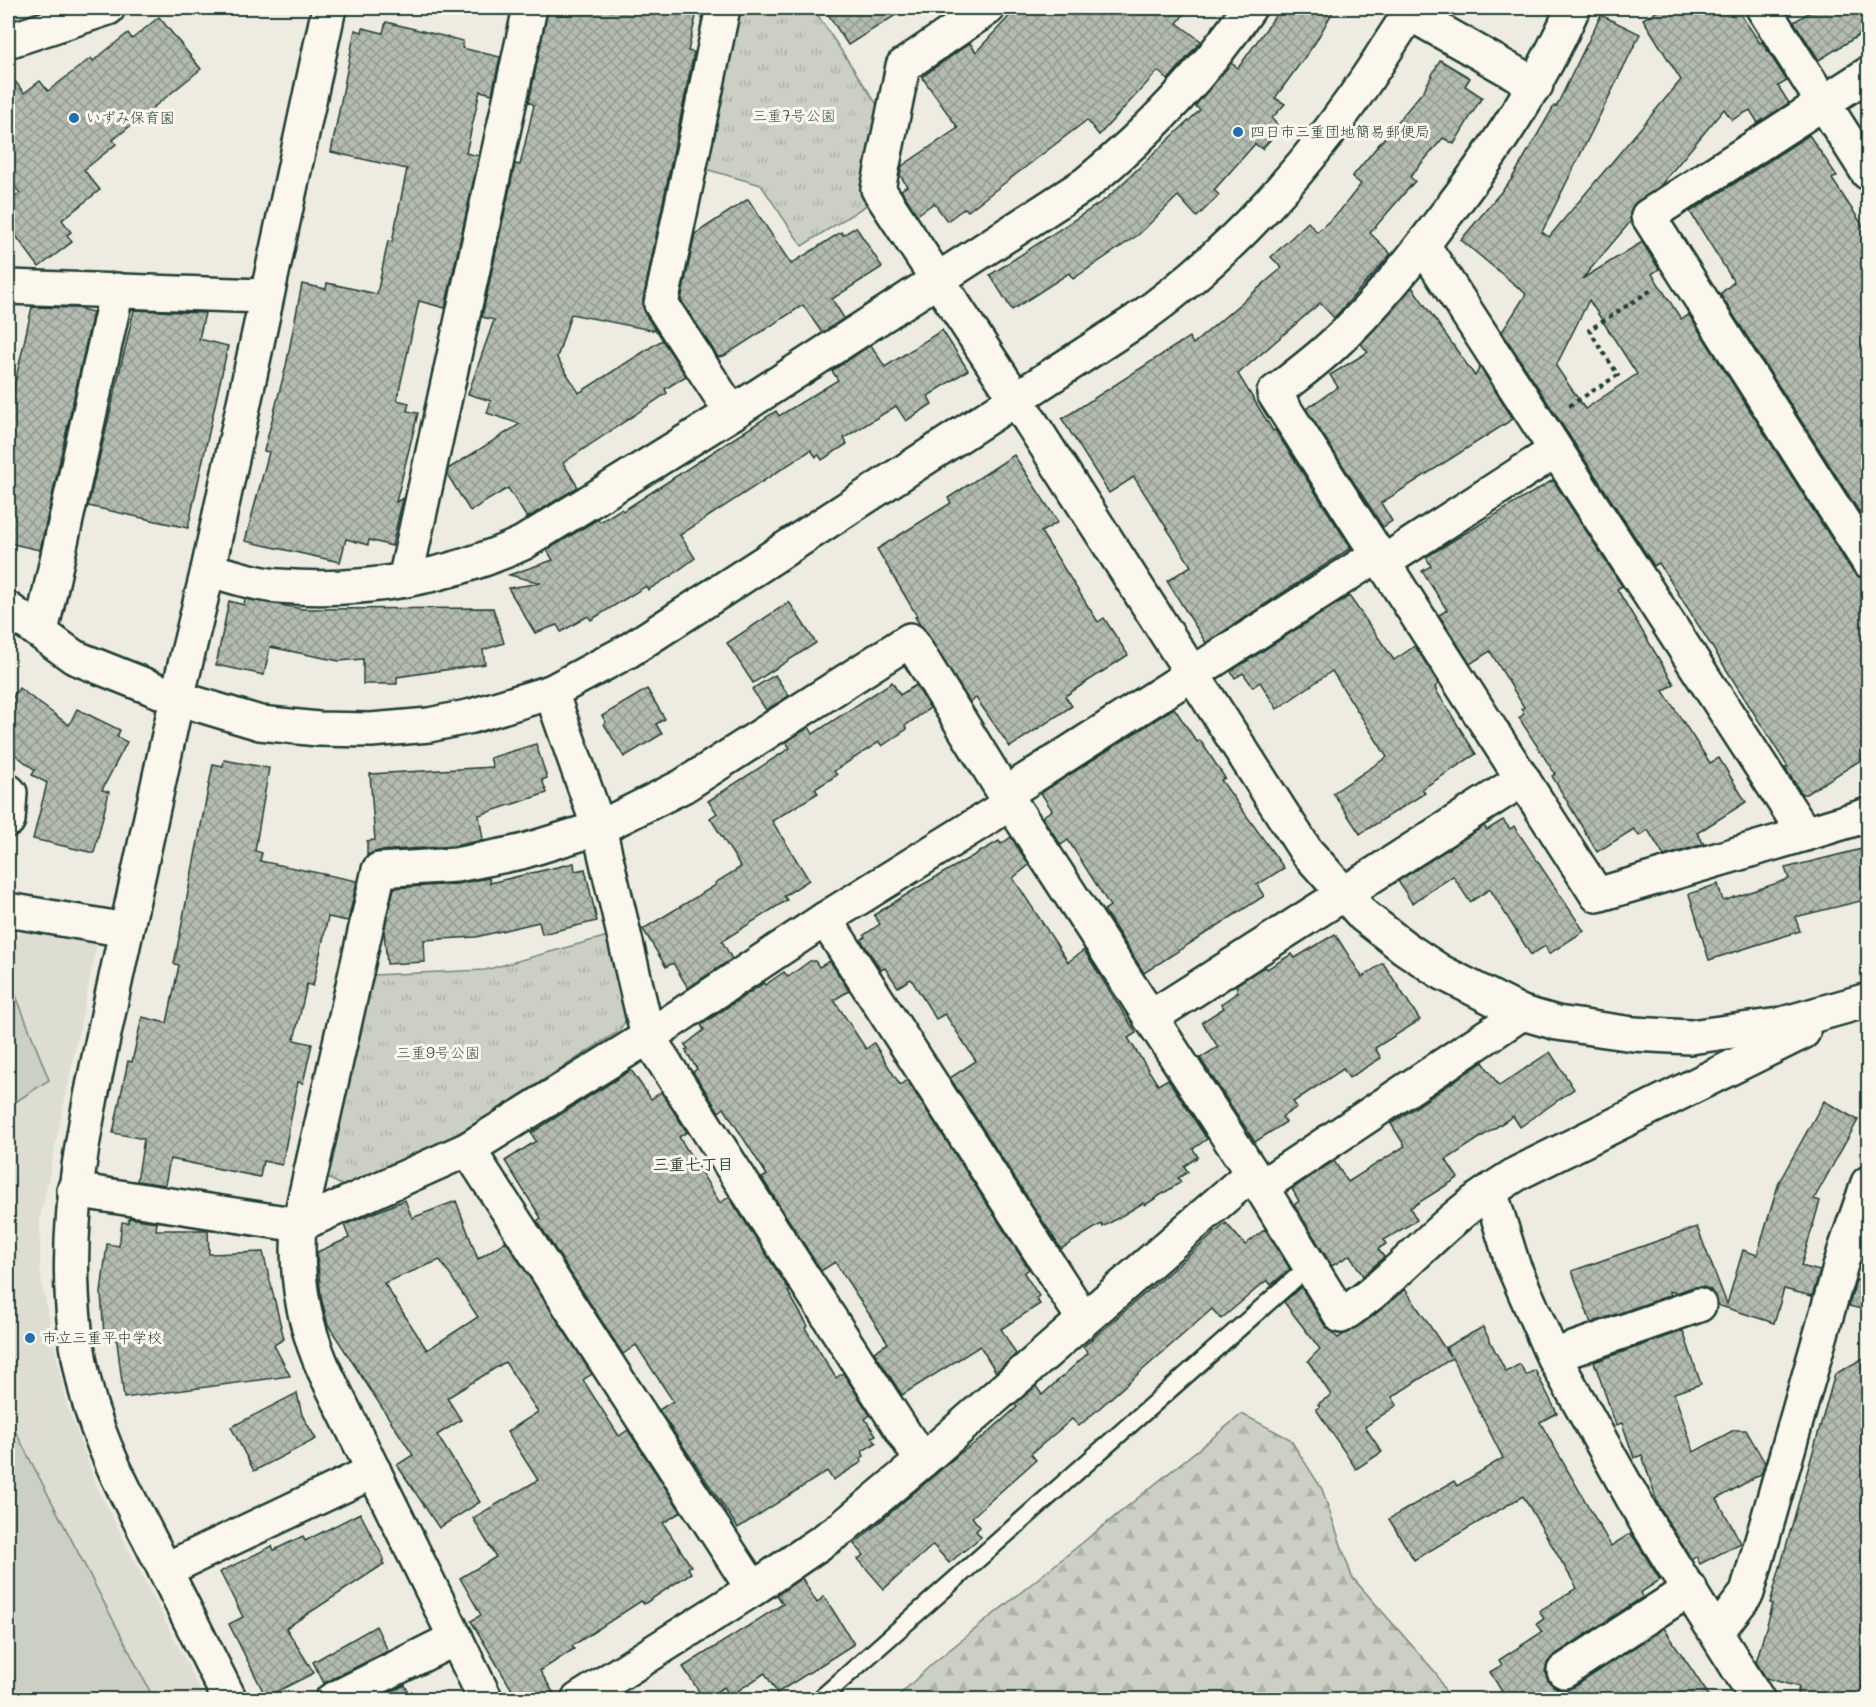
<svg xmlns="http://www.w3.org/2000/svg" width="1876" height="1707" viewBox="0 0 1876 1707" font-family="Mali,'Klee One',sans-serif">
<defs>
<pattern id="forest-firs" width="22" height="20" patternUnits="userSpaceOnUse" patternTransform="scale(1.5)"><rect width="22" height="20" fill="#cbcfc4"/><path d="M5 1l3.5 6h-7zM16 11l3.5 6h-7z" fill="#aeb3a9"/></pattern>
<pattern id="park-tufts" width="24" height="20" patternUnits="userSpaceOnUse" patternTransform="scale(1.5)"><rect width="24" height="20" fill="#cbcfc4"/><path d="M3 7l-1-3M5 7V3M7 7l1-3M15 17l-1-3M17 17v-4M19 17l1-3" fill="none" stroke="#aeb3a9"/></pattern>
<pattern id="building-cross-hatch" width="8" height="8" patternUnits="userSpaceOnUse" patternTransform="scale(1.5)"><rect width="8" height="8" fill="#b4bbb0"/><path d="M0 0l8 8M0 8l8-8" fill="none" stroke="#929990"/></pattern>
</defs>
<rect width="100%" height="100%" fill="#eeece1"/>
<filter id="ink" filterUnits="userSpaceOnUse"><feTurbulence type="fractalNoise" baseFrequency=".0167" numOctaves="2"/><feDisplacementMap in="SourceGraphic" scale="12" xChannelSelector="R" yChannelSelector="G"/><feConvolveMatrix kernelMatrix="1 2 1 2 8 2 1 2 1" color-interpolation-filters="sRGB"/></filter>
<g filter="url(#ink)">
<polygon fill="#ddddd2" points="25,929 97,944 40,1219 40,1273 66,1403 98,1489 205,1699 8,1700 8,941"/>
<g fill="#cbcfc4" stroke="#75867c" stroke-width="1.5">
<polygon points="8,975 49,1080 8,1107"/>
<polygon points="9,1419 154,1699 8,1699"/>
</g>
<polygon fill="url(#forest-firs)" stroke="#75867c" stroke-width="1.5" points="1242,1414 1290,1439 1322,1489 1352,1577 1436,1673 1449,1699 895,1699 932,1664"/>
<g fill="url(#park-tufts)" stroke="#75867c" stroke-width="1.5">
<polygon points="737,8 813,8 880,109 873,201 802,246 761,185 705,169"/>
<polygon points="608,936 629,1015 619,1031 458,1135 343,1186 328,1178 373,975 485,970"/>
</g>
<g fill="url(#building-cross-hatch)" stroke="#1f3d34" stroke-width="1.5" fill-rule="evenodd">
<polygon points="548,8 698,8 688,51 694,52 643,300 645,314 656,331 571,314 557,358 579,393 662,340 686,376 665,389 667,393 563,463 578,487 527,518 508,488 470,511 447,474 448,469 520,424 487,413 491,401 468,394 494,320 482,317 515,164 520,165 534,105 529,102"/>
<polygon points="824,8 907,8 848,45"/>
<polygon points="1017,8 1189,8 1177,23 1201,41 1168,80 1158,71 1099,135 1087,120 968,211 965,208 947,221 934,203 917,215 901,190 907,186 900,175 902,166 958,128 922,77 970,43 976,52"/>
<polygon points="1281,8 1335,8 1315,43 1275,98 1285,104 1272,118 1280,129 1262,149 1255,144 1214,190 1219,195 1197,217 1178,196 1138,235 1073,279 1069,273 1012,310 990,275 1106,199 1200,110 1195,106 1231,63 1238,68"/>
<path d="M1662,8h74l24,35 2,-1 25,39 -9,5 11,17 -31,20 -8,-13 -18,10 -8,-11 -64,77 -28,21 -1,14 -49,58 60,-37 17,27 -7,5 29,45 8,-4 163,256 7,6 10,3v175l-63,39h-4l-17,-26 3,-1 -129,-204 -5,3 -152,-234 24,-38 -65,-54 50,-60 43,-74 2,1 45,-92 39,19 -98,198 7,5 132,-157 -38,-61zM1589,300l48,74 -52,35 -29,-43z"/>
<polygon points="1816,8 1869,8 1869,29 1819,60 1794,22"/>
<polygon points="159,17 201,69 113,140 116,144 84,170 100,190 62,220 71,232 67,235 72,242 39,267 8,225 8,202 20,193 8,178 8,72 24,93 40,81 48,91 91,58 93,61 128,33 132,39"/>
<polygon points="386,22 463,41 462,48 500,57 492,94 480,91 466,153 479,156 445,308 419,301 397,400 409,403 407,411 418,413 396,502 403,498 392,546 369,540 368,545 346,539 340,562 245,541 269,452 264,451 286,366 302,284 326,289 327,283 377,294 388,241 392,242 407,169 331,152 355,30 362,32 363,28 383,33"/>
<polygon points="1440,60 1470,78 1465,86 1482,97 1454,144 1443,138 1410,177 1415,181 1370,233 1391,254 1334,318 1320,303 1238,374 1273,431 1275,430 1351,548 1206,643 1167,581 1191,566 1159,516 1134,477 1109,493 1062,419 1189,337 1193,344 1282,268 1271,257 1308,222 1317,232 1339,212 1361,184 1352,177 1424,90"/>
<polygon points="1809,135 1837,176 1832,179 1869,235 1869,527 1720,294 1734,282 1690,212"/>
<polygon points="748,199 791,264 841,232 843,235 856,227 882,267 832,299 844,318 822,333 803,305 724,356 718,357 681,300 695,234"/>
<polygon points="1412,287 1475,376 1480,367 1513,419 1381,503 1392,521 1383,527 1306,409 1338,387 1330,375 1368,352 1361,344"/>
<polygon points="32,307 77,308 93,312 40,550 8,543 8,414"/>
<polygon points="134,310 205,313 199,339 228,346 188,528 88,506"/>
<polygon points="942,330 968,370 928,396 932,404 906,421 896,406 844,438 847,444 822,460 819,455 816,457 811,450 680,535 695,558 671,576 648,590 646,586 591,620 588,616 561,632 557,625 535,633 508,588 541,583 509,575 553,560 547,550 598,519 600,522 621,509 623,511 776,411 779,416 838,380 832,371 871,345 885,367"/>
<polygon points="1014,455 1058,522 1041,532 1098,622 1104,618 1128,655 1065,696 1072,706 1010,747 976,698 970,702 915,617 917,616 877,549 951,503 948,498"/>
<polygon points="1553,480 1622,586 1617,589 1674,684 1663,691 1710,763 1719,758 1746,802 1697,833 1704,844 1664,856 1648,830 1639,836 1634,829 1597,852 1552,776 1555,774 1519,718 1524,714 1521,709 1524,707 1490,651 1470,664 1439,615 1447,610 1422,571 1431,566 1426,557"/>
<polygon points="1349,596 1394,660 1415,646 1439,684 1435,687 1437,692 1476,754 1422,789 1425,793 1360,834 1333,793 1387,757 1332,671 1277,709 1260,682 1253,687 1243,673 1235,678 1231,671"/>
<polygon points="245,599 303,609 493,608 504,643 483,650 485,664 397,677 397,684 363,684 363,659 339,661 270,647 264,675 216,665 229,601 244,605"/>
<polygon points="789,602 816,643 753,683 727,643"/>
<polygon points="775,675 789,696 766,710 752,689"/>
<polygon points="892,682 900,695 916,685 930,708 905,726 907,729 882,746 879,742 834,771 837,775 815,789 818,793 772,821 809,880 784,896 787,900 722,941 732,959 688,988 673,963 666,967 643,929 716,885 715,883 741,867 710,818 717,813 708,801 790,748 786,742 809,727 813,734"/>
<polygon points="19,688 69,725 77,709 120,730 117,737 127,742 102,790 109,792 94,853 33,839 47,783 32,775 35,770 8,749 8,704"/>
<polygon points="647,689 665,719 656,724 662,734 624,757 604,724 606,722 602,716"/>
<polygon points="1174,708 1197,742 1200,740 1225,778 1221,780 1284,868 1257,885 1264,896 1144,973 1104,910 1110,906 1068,840 1061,845 1042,817 1052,810 1041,793"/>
<polygon points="536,744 547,778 542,780 547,793 479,815 483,840 454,846 378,851 367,855 367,841 375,840 370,774 493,767 490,758"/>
<polygon points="224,760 269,768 255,851 262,853 260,861 357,881 348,921 328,917 313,986 307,984 294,1040 312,1044 303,1083 298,1082 282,1165 263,1161 260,1177 170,1159 165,1185 137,1181 144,1139 113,1133 128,1061 132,1062 142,1017 167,1023 179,965 174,964 213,764 223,766"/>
<polygon points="1503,820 1510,829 1514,826 1584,931 1549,954 1545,946 1531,955 1490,889 1470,902 1453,876 1412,903 1398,881 1484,826 1487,830"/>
<polygon points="1011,837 1029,865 1013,878 1068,962 1084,950 1136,1033 1128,1038 1158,1085 1168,1079 1207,1139 1193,1149 1198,1157 1184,1166 1188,1172 1178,1178 1181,1182 1145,1205 1143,1203 1103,1227 1101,1224 1061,1249 950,1078 976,1061 945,1014 936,1019 911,979 898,987 885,968 881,970 861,940 865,937 864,935 880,924 874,915 917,888 999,841 1001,844"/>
<polygon points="1862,849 1869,875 1869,899 1795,917 1800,931 1709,960 1689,894 1718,884 1723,901 1789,879 1785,868"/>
<polygon points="574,863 575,871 585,869 597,921 542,934 539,922 476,937 424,940 425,962 387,964 384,931 394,888 457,884 489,878 490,883"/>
<polygon points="1335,934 1362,977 1383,963 1420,1020 1375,1048 1381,1058 1349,1078 1343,1069 1293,1102 1297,1107 1282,1117 1286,1122 1255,1142 1200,1058 1218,1047 1202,1022 1224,1008 1221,1004 1238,992 1236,985 1265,966 1267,969 1292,954 1295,958"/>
<polygon points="810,961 815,961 819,967 830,961 849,991 834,1000 866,1049 874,1043 900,1085 907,1080 1029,1269 1024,1273 1039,1296 1036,1298 1040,1304 1001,1329 1016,1354 996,1372 980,1346 902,1395 874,1352 888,1343 835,1262 821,1271 762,1178 767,1175 724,1108 719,1112 693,1072 697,1069 685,1050 688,1049 685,1045 704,1030 701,1025 764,983 765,985 784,972 788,977"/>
<polygon points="1550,1052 1574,1089 1520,1127 1513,1116 1446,1160 1458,1178 1410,1208 1417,1220 1384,1240 1386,1244 1378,1249 1384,1257 1363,1276 1350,1255 1332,1266 1294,1205 1299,1201 1292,1189 1334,1161 1348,1182 1405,1146 1391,1124 1483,1062 1499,1086"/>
<polygon points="631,1070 651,1099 661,1092 687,1132 679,1137 720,1203 729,1197 790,1291 788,1292 808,1326 805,1328 836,1378 843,1373 870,1415 865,1419 876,1435 872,1437 876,1443 862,1451 864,1456 860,1459 862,1462 833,1480 827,1471 738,1528 659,1410 673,1401 636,1345 623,1354 537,1221 541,1218 505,1161 536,1141 531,1133"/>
<polygon points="1824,1101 1858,1120 1814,1199 1820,1201 1801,1266 1820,1271 1812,1296 1784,1289 1774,1323 1717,1305 1711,1290 1703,1287 1693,1287 1676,1293 1669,1291 1671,1295 1591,1323 1572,1271 1697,1227 1727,1304 1743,1250 1757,1255 1779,1182"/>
<path d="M405,1200l7,18 44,-17 22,58 28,-18 86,133 -9,6 36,56 9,-6 53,82 -18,11 28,43 -3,2 3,5 -47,31 -3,-3 -69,45 2,3 -34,22 18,29h-40l-47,-79 10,-6 -21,-37 36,-21 -23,-39 65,-38 -31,-48 31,-20 -33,-50 -58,36 14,22 -24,15 43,67 -41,26 -42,-63 16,-10 -85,-130 -7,-28 -4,-45 32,-14 -5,-13zM440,1260l38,57 -51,33 -43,-67z"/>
<polygon points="129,1218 157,1222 156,1230 208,1230 209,1254 263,1252 284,1339 274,1345 290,1376 124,1398 116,1334 104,1335 101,1293 107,1244 119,1246 122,1222 128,1223"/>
<polygon points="1226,1223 1245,1245 1265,1229 1290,1269 1271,1285 1267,1280 1221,1319 1212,1309 1079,1426 1072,1419 1031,1454 1036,1460 972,1517 980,1527 976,1531 981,1537 949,1563 933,1545 884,1589 858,1559 864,1555 854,1544 958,1455 982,1438 1017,1407 1015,1404 1036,1386 1042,1395 1088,1353 1083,1347"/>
<polygon points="1856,1280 1869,1283 1869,1311 1849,1306"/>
<polygon points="1301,1287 1325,1326 1338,1338 1372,1317 1405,1289 1450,1356 1446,1347 1483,1327 1506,1372 1520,1364 1526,1375 1535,1370 1557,1413 1540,1422 1611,1546 1631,1533 1660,1580 1640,1593 1643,1597 1553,1656 1547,1663 1545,1671 1548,1681 1556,1688 1566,1690 1574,1687 1664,1628 1712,1700 1507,1700 1490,1672 1502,1665 1499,1660 1542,1632 1536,1624 1544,1619 1539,1611 1577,1588 1523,1496 1414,1560 1389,1519 1454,1481 1457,1486 1503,1458 1452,1358 1392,1397 1397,1405 1365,1427 1382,1452 1356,1469 1316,1409 1320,1407 1318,1404 1331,1395 1308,1361 1320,1349 1284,1302"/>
<polygon points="1683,1331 1701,1384 1674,1393 1694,1452 1734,1430 1746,1430 1765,1463 1761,1474 1717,1499 1741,1543 1700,1564 1696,1556 1691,1559 1658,1505 1642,1455 1634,1458 1622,1423 1616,1425 1594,1362"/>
<polygon points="1869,1355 1869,1664 1858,1700 1795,1700 1799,1687 1766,1678 1756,1662 1773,1604 1770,1603 1835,1374"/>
<polygon points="297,1393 302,1415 316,1439 254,1471 231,1427"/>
<polygon points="360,1513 384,1559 382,1561 384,1564 286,1628 314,1673 266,1697 229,1624 243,1617 220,1572 272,1546 274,1550 303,1536 305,1541"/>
<polygon points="802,1578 817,1603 824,1596 854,1644 777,1693 765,1673 730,1696 724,1687 704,1699 683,1667 783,1604 777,1595"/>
<polygon points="376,1626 388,1651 324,1683 313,1662"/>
<polygon points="405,1685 412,1700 378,1700 377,1698"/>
</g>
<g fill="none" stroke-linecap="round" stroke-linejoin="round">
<defs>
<polyline id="lane" points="819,1700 1308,1267"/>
<g id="street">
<polyline points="723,8 661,304 732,413"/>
<polyline points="988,8 903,66 878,189 1016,399 1306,851 1364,916 1405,948 1441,972 1522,1013 1557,1023 1633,1034 1690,1037 1779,1025 1868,1000"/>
<path d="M1573,8c-33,76 -78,143 -129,209 -34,45 -69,89 -110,127 -19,18 -40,33 -60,49l323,502 208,-61"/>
<polyline points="1763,8 1868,173"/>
<polyline points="1409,13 1536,85"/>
<polyline points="8,41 108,8"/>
<polyline points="1868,74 1648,216 1868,561"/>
<polyline points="1423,245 1805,834 1868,815"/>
<polyline points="8,287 266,296"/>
<polyline points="1384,562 1555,451"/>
<path d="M208,570c23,5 48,15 71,16 83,7 169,-8 244,-43l209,-130 355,-230c62,-51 117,-109 162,-175"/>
<polyline points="405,580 530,8"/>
<polyline points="41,632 117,290"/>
<polyline points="551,692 599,828 648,1037 922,1461"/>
<polyline points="177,698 208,570 329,8"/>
<polyline points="8,791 10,793 8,820"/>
<polyline points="1005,794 1379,554"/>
<polyline points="8,910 126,930"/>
<polyline points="825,919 1083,1318"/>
<polyline points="1150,1018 1523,779"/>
<polyline points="468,1149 753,1589"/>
<polyline points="1261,1187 1522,1013"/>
<polyline points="74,1190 299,1225 468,1149 648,1037 825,919 1011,803"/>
<polyline points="1553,1356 1699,1305"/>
<polyline points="165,1570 374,1471"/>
<polyline points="1717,1632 1747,1593 1845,1250 1868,1183"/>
<polyline points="1564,1671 1690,1589"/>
<polyline points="332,1700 456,1638"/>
<path d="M486,1700l-161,-328c-22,-48 -30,-95 -26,-147l80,-355 77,-5 65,-13 78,-24 84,-42 227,-146 95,154 256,393 80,129c54,-35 95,-89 149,-125"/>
<polyline points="578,1700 753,1589 842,1528 922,1461 1251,1174"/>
<polyline points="1758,1700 1645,1520 1550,1350 1513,1265 1490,1191 1518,1173 1803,1032"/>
</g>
<g id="secondary">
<path d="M8,609l66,48 103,41 83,25 58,6 53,1 58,-5 43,-9 79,-24 77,-41 508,-330c96,-68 178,-160 242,-259 11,-18 24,-36 34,-54"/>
<path d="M177,698c-22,99 -44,198 -65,298 -28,134 -60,257 -26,394 13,52 39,102 64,150 26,53 53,106 80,160"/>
</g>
</defs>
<use href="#lane" stroke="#1f3d34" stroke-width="21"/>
<use href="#street" stroke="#1f3d34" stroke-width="38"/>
<use href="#secondary" stroke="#1f3d34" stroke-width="38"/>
<polyline stroke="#1f3d34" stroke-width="4" stroke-dasharray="4.5 4.5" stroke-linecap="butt" points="1569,406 1618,375 1589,330 1653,289"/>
<use href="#lane" stroke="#fbf7ec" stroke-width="16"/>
<use href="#street" stroke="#fbf7ec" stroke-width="33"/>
<use href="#secondary" stroke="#fbf7ec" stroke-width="33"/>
</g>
</g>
<g fill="#1f6fb2" stroke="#fbf7ec" stroke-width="2">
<circle cx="74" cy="118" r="6"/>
<circle cx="1238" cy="132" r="6"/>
<circle cx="30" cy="1338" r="6"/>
</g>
<g text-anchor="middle" stroke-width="6" stroke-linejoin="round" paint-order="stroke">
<g font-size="15" fill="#415a51" stroke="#fbf7ec">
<text x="794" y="121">三重7号公園</text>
<text x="438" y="1058">三重9号公園</text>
</g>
<g font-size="15" fill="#1f3d34" stroke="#fbf7ec" text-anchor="start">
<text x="86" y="123">いずみ保育園</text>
<text x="1250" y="137">四日市三重団地簡易郵便局</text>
<text x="42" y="1343">市立三重平中学校</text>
</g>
<g font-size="16" font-weight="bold" fill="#1f3d34" stroke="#fbf7ec">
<text x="693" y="1170">三重七丁目</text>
</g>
</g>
<rect width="1876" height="1707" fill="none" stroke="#fbf7ec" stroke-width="30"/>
<rect x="15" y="15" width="1846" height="1677" fill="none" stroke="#1f3d34" stroke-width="2" filter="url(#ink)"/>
</svg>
